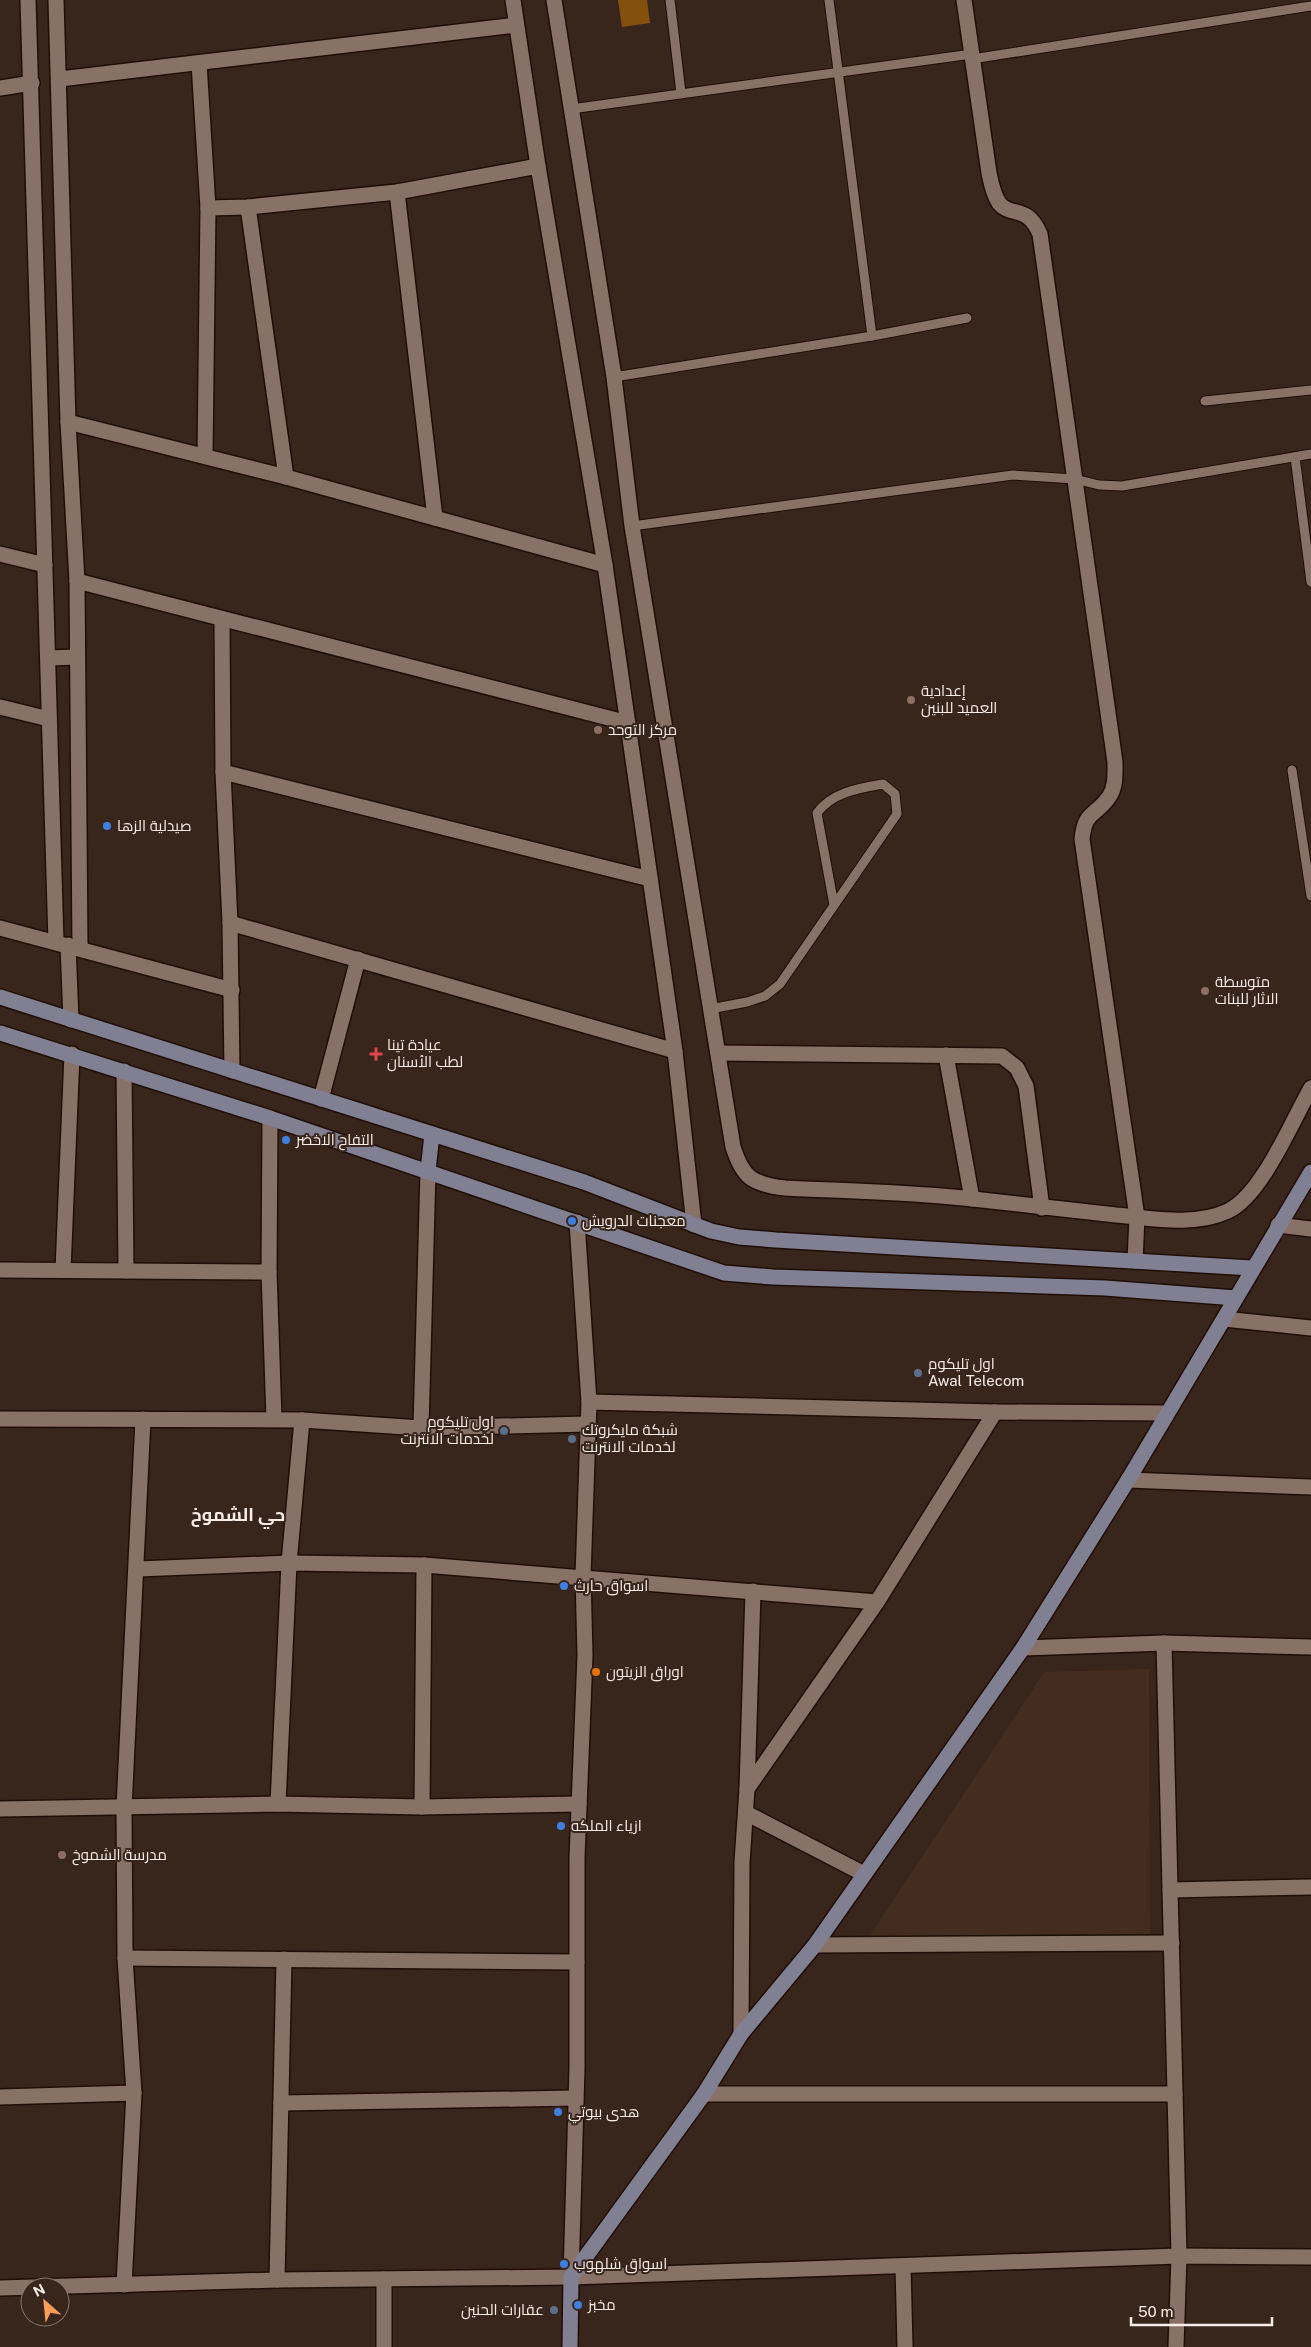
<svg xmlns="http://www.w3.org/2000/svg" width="1311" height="2347" viewBox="0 0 1311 2347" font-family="'Public Sans',Cairo,sans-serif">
<rect width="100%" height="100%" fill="#38261d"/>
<polygon fill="#442c20" points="1149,1669 1150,1934 870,1936 1044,1672"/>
<polygon fill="#84500e" points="618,0 647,0 650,23 622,27"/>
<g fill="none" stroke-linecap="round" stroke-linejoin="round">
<defs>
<g id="lane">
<polyline points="670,0 681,93"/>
<polyline points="829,0 872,336"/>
<polyline points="972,59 1311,6"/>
<polyline points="571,109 972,54"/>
<polyline points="614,377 872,336 967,318"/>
<polyline points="1205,401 1311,390"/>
<polyline points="1295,457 1311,582"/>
<polyline points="632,526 1013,475 1075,479 1099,485 1122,486 1311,454"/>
<polyline points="1292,770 1311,896"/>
<path d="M710,1009l37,-7 18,-6 15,-12 117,-170 -2,-20 -12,-10c-23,4 -51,8 -66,29l17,92"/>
</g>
<g id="street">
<polyline points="28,0 56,942"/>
<polyline points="56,0 68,422 77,581 80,948"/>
<polyline points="513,0 538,166 605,565 675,1051 694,1225"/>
<path d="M554,0l60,377 18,149 101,621c10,31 19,37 52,41 62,3 126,4 188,11 48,5 95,11 143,16 35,3 78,12 112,-4 34,-16 64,-90 83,-123"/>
<path d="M964,0l25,173c2,10 4,21 10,30 12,15 27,0 41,31l75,528c0,12 1,25 -6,35 -14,20 -24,13 -27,42l55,378 -2,44"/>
<polyline points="199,63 208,208 205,456"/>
<polyline points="60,79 516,25"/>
<polyline points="0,88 32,83"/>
<polyline points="397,192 435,518"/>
<polyline points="248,207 286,477"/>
<polyline points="208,208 248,207 397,192 538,166"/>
<polyline points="68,422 286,477 605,565"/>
<polyline points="0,554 45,565"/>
<polyline points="77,581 628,723"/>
<polyline points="222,619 223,772 230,923 232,1071"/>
<polyline points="48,658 77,657"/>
<polyline points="0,707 49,719"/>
<polyline points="223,772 650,879"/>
<polyline points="230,923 675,1051"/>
<polyline points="0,928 232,990"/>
<polyline points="68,945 71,1020"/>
<polyline points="718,1053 1002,1056 1017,1068 1026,1086 1042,1208"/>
<polyline points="946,1055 972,1199"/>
<polyline points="124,1071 126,1271"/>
<polyline points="321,1099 358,959"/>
<polyline points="270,1118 269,1272 274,1419"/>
<polyline points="1278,1225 1311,1229"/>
<polyline points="0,1270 269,1272"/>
<polyline points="63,1270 72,1054"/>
<polyline points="1224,1319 1311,1328"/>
<polyline points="589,1402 995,1412 1167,1413"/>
<polyline points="0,1419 302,1420 421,1428 587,1424"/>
<polyline points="421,1428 428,1171"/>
<polyline points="1128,1480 1311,1487"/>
<polyline points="138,1569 289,1563 424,1565 877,1602"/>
<polyline points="1164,1643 1179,2256 1176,2347"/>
<polyline points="1023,1648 1164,1643 1311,1647"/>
<polyline points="747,1789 877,1602 995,1412"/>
<polyline points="278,1804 289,1563 302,1420"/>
<polyline points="422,1807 424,1565"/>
<polyline points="0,1809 278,1804 422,1807 579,1804"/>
<polyline points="746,1813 864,1874"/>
<polyline points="1170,1890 1311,1887"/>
<polyline points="815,1945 1172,1943"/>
<polyline points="125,1958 577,1962"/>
<polyline points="741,2034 742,1862 747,1789 753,1591"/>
<polyline points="704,2094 1175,2094"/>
<polyline points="0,2097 134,2093"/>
<polyline points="281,2103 575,2098"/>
<polyline points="903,2266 905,2347"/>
<polyline points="571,2277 577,2068 577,1858 585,1655 583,1576 589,1402 577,1222"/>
<polyline points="277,2280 284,1959"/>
<polyline points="124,2285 134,2093 125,1958 124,1808 143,1419"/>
<polyline points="0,2288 277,2280 571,2277 1179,2256 1311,2257"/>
<polyline points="384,2347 384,2279"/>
</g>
<g id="secondary">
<polyline points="0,997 584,1182 711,1231 739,1237 776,1240 1252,1268"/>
<polyline points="0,1033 270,1118 724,1273 773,1277 1105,1288 1236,1298"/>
<polyline points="428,1171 432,1134"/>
<polyline points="570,2347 571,2277 704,2094 741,2034 815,1945 1023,1648 1128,1480 1311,1172"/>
</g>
</defs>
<use href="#lane" stroke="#1f0e07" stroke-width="11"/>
<use href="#street" stroke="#1f0e07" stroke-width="18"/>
<use href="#secondary" stroke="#1f0e07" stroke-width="18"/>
<use href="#lane" stroke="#887268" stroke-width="9"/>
<use href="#street" stroke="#887268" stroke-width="15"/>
<use href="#secondary" stroke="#808092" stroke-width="15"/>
</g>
<g fill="#8d6e63" stroke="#38261d" stroke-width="2">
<circle cx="911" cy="700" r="5"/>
<circle cx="598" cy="730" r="5"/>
<circle cx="1205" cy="991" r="5"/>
<circle cx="62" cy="1855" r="5"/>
</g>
<g fill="#3f7fe0" stroke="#38261d" stroke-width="2">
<circle cx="107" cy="826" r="5"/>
<circle cx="286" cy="1140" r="5"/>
<circle cx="572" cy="1221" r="5"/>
<circle cx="564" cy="1586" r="5"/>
<circle cx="561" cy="1826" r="5"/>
<circle cx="558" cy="2112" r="5"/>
<circle cx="564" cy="2264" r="5"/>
<circle cx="578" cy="2305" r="5"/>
</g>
<path fill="#e0444e" stroke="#38261d" stroke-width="2" d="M373.5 1046.5h5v5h5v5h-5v5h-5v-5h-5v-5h5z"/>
<g fill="#5c6f8a" stroke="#38261d" stroke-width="2">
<circle cx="918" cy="1373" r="5"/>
<circle cx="504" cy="1431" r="5"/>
<circle cx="572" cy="1439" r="5"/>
<circle cx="554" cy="2310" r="5"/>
</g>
<circle fill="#e8710a" stroke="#38261d" stroke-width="2" cx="596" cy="1672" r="5"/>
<g text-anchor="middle" stroke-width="4" stroke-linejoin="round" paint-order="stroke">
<g font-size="15" fill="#f9ede7" stroke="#38261d" text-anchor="start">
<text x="921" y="696">إعدادية<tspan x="921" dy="17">العميد للبنين</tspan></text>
<text x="608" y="735">مركز التوحد</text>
<text x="117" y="831">صيدلية الزها</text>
<text x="1215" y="987">متوسطة<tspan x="1215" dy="17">الاثار للبنات</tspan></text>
<text x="387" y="1050">عيادة تينا<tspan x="387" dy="17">لطب الأسنان</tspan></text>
<text x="296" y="1145">التفاح الاخضر</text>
<text x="582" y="1226">معجنات الدرويش</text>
<text x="928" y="1369">اول تليكوم<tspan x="928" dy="17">Awal Telecom</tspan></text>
<text x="494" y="1427" text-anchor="end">اول تليكوم<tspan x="494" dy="17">لخدمات الانترنت</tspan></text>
<text x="582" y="1435">شبكة مايكروتك<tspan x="582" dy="17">لخدمات الانترنت</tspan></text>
<text x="574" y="1591">اسواق حارث</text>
<text x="606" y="1677">اوراق الزيتون</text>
<text x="571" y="1831">ازياء الملكه</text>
<text x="72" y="1860">مدرسة الشموخ</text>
<text x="568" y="2117">هدى بيوتي</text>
<text x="574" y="2269">اسواق شلهوب</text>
<text x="588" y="2310">مخبز</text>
<text x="544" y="2315" text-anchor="end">عقارات الحنين</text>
</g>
<g font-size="18" font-weight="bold" fill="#f9ede7" stroke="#38261d">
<text x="238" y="1521">حي الشموخ</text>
</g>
</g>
<g transform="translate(45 2302) rotate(333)"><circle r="24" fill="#38261d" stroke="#85766e"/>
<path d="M0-4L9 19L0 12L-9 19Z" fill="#fe9c57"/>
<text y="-8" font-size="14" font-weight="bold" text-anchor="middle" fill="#f9ede7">N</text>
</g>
<path d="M1131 2317v8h141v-8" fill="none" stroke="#f9ede7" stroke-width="2.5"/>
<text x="1138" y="2317" font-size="15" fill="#f9ede7" stroke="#38261d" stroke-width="4" paint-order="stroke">50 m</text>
</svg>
